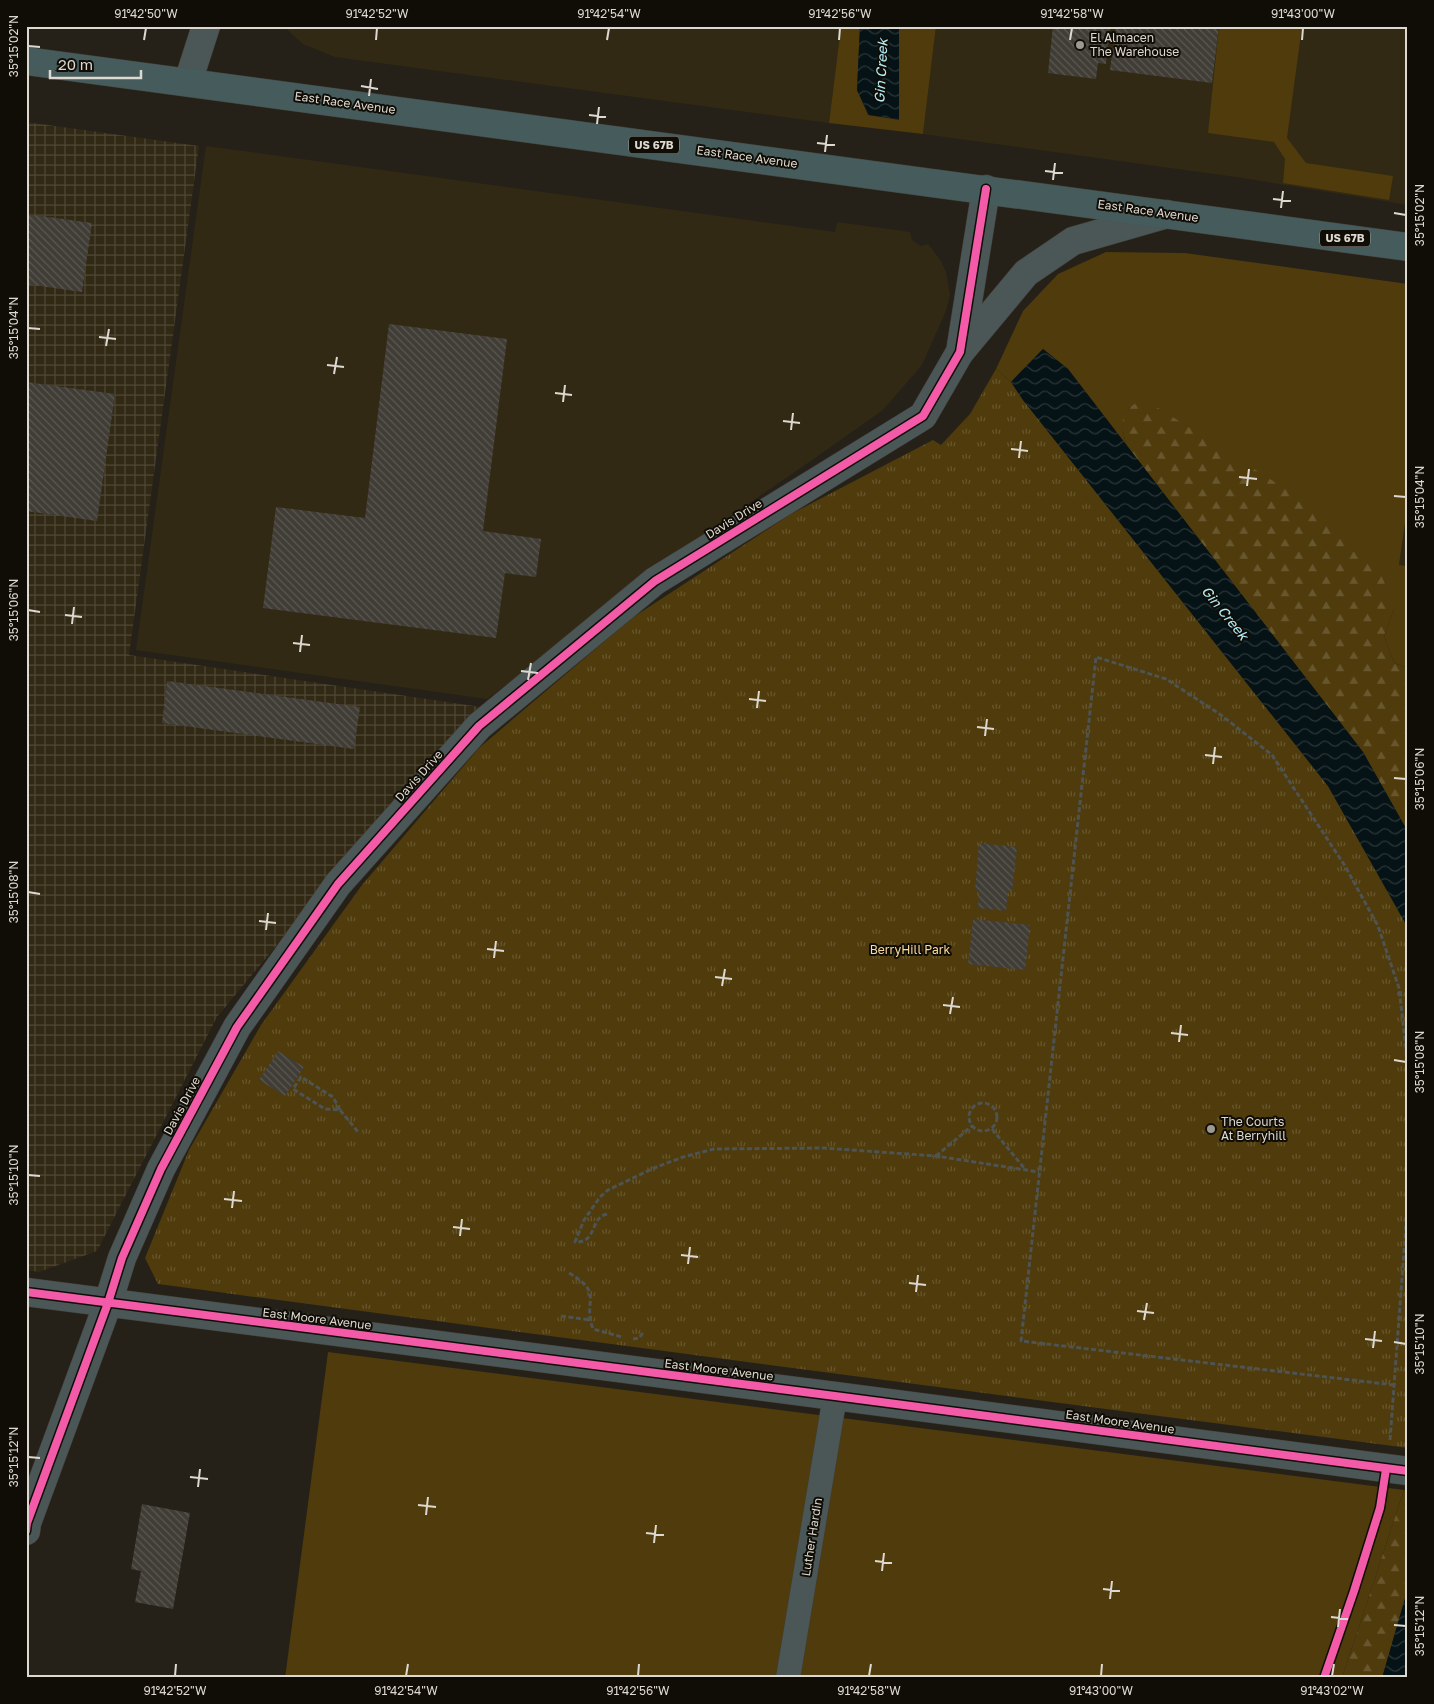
<svg xmlns="http://www.w3.org/2000/svg" width="1434" height="1704" viewBox="0 0 1434 1704" font-family="'Golos Text',sans-serif">
<defs>
<pattern id="industrial-grid" width="8" height="8" patternUnits="userSpaceOnUse" patternTransform="scale(1.25)"><rect width="8" height="8" fill="#322915"/><path d="M0 4h8M4 0v8" fill="none" stroke="#4f4736"/></pattern>
<pattern id="forest-firs" width="22" height="20" patternUnits="userSpaceOnUse" patternTransform="scale(1.25)"><rect width="22" height="20" fill="#4f3b0b"/><path d="M5 1l3.5 6h-7zM16 11l3.5 6h-7z" fill="#68572e"/></pattern>
<pattern id="park-tufts" width="24" height="20" patternUnits="userSpaceOnUse" patternTransform="scale(1.25)"><rect width="24" height="20" fill="#4f3b0b"/><path d="M3 7l-1-3M5 7V3M7 7l1-3M15 17l-1-3M17 17v-4M19 17l1-3" fill="none" stroke="#68572e"/></pattern>
<pattern id="water-waves" width="16" height="10" patternUnits="userSpaceOnUse" patternTransform="scale(1.25)"><rect width="16" height="10" fill="#061316"/><path d="M0 5q4-4 8 0t8 0" fill="none" stroke="#2a3537"/></pattern>
<pattern id="building-back-hatch" width="6" height="6" patternUnits="userSpaceOnUse" patternTransform="scale(1.25)"><rect width="6" height="6" fill="#403c36"/><path d="M-1 5l2 2M0 0l6 6M5-1l2 2" fill="none" stroke="#5b5852"/></pattern>
</defs>
<rect width="100%" height="100%" fill="#252119"/>
<g fill="#322915">
<polygon points="283,26 841,26 829,123 335,57 303,44"/>
<polygon points="936,26 1408,26 1408,205 1243,178 923,134"/>
<polygon points="206,146 835,232 837,222 910,232 912,240 921,246 928,244 941,261 946,272 950,295 946,311 922,365 883,410 805,465 672,556 545,656 487,699 136,650"/>
<polygon points="1408,504 1408,566 1399,565"/>
</g>
<polygon fill="url(#industrial-grid)" points="26,122 199,146 129,655 481,707 426,765 217,1017 97,1251 39,1272 26,1270"/>
<g fill="#4f3b0b">
<polygon points="841,26 860,26 857,90 868,115 899,120 899,26 936,26 923,134 829,123"/>
<polygon points="1219,26 1302,26 1287,138 1306,163 1393,176 1389,200 1283,183 1285,159 1274,142 1208,133"/>
<path d="M1106,252l79,1 223,31v219l-9,62 9,1v102l-14,-5 -10,-27 10,-27 -264,-202c-9,16 -9,22 -3,39l-59,-77 -25,-20 -32,33 -15,-13 27,-58 35,-37z"/>
<polygon points="328,1352 1404,1490 1342,1678 285,1678"/>
</g>
<g fill="url(#forest-firs)">
<path d="M1139,401l10,1 187,119 41,41 17,47 -10,27 10,27 14,5v164l-45,-80 -236,-306c-7,-20 -8,-33 12,-45z"/>
<polygon points="1404,1490 1408,1491 1408,1588 1382,1678 1342,1678"/>
</g>
<path fill="url(#park-tufts)" d="M996,369l15,13 12,18 305,386 80,142v520c-417,-54 -833,-108 -1250,-164l-13,-26 44,-108 72,-125 101,-140 117,-137 153,-130 159,-104 142,-74 8,5 29,-31z"/>
<g fill="url(#water-waves)">
<polygon points="860,26 899,26 899,119 869,115 857,90"/>
<polygon points="1043,349 1068,369 1363,752 1408,832 1408,928 1328,786 1023,400 1011,382"/>
<polygon points="1408,1588 1408,1678 1382,1678"/>
</g>
<g fill="url(#building-back-hatch)">
<polygon points="1053,26 1110,26 1106,64 1098,63 1096,79 1048,73"/>
<polygon points="1116,26 1219,26 1212,83 1110,70"/>
<polygon points="26,214 92,223 82,292 26,284"/>
<polygon points="389,324 507,339 483,531 541,539 536,577 505,573 496,638 263,608 276,507 365,518"/>
<polygon points="26,382 115,394 97,521 26,511"/>
<polygon points="167,681 360,707 354,749 162,723"/>
<polygon points="979,843 1017,847 1012,892 1008,891 1006,911 978,908 979,891 975,891"/>
<polygon points="973,919 1030,925 1025,970 968,964"/>
<polygon points="278,1051 304,1067 285,1096 259,1080"/>
<polygon points="142,1504 190,1513 173,1609 135,1602 141,1571 131,1569"/>
</g>
<g fill="none" stroke-linecap="round" stroke-linejoin="round">
<defs>
<polyline id="minor" points="788,1678 835,1396"/>
<g id="tertiary">
<polyline points="188,82 206,26"/>
<polyline points="961,351 1026,273 1073,241 1167,214"/>
<polyline points="26,1292 835,1396 1408,1471"/>
<polyline points="26,1531 27,1523 108,1303 122,1258 161,1169 237,1027 338,884 479,726 655,581 923,416 960,352 986,189"/>
</g>
<polyline id="primary" points="26,61 1408,247"/>
</defs>
<use href="#minor" stroke="#423e37" stroke-width="25"/>
<use href="#tertiary" stroke="#423e37" stroke-width="29"/>
<use href="#primary" stroke="#423e37" stroke-width="29"/>
<g stroke="#4d5453" stroke-width="3" stroke-dasharray="5 2.5" stroke-linecap="butt">
<circle cx="983" cy="1117" r="14"/>
<polyline points="340,1110 333,1097 301,1077 293,1089 325,1109 340,1110 359,1133"/>
<polyline points="992,1129 1025,1169"/>
<polyline points="936,1156 972,1126"/>
<path d="M607,1214c-18,4 -9,29 -32,28l9,-22 16,-23 8,-7 46,-22 29,-11 31,-8 110,-1 112,8 103,16"/>
<path d="M569,1273c36,21 13,27 24,56l29,8"/>
<polyline points="561,1316 590,1320"/>
<polyline points="633,1339 639,1338 644,1331"/>
<polyline points="1394,1385 1021,1341 1096,657 1166,679 1221,715 1272,755 1345,866 1378,926 1399,988 1406,1049 1408,1114"/>
<polyline points="1390,1440 1408,1197"/>
</g>
<use href="#minor" stroke="#4b5656" stroke-width="24"/>
<use href="#tertiary" stroke="#4b5656" stroke-width="28"/>
<use href="#primary" stroke="#455b5c" stroke-width="28"/>
<defs>
<g id="cycleway">
<polyline points="26,1292 835,1396 1408,1471"/>
<polyline points="26,1531 27,1523 108,1303 122,1258 161,1169 237,1027 338,884 479,726 655,581 923,416 960,352 986,189"/>
<polyline points="1324,1678 1354,1591 1380,1508 1386,1469"/>
</g>
</defs>
<use href="#cycleway" stroke="#100d07" stroke-width="11"/>
<use href="#cycleway" stroke="#f35aa7" stroke-width="8"/>
</g>
<path fill="none" stroke="#ded9d0" stroke-width="2" d="M144,40l2,-12M376,40l1,-12M607,40l2,-12M839,40l1,-12M1070,40l2,-12M1302,40l1,-12M28,46l12,1M361,86l17,3M369,96l2,-17M589,115l17,2M597,124l2,-17M817,143l18,2M825,152l2,-17M1045,171l18,2M1053,180l2,-17M1273,199l18,2M1281,208l2,-17M1394,213l12,2M28,328l12,1M99,337l17,2M106,346l3,-17M327,365l17,2M334,374l3,-17M555,393l17,2M563,402l2,-17M783,421l17,2M791,430l2,-17M1011,449l17,2M1019,458l2,-17M1239,477l18,2M1247,486l2,-17M1394,496l12,1M28,610l12,2M65,615l17,2M72,624l2,-17M293,643l17,2M300,652l2,-17M521,671l17,2M528,680l3,-17M749,699l17,2M757,708l2,-17M977,727l17,2M985,736l2,-17M1205,755l17,2M1213,764l2,-17M1394,778l12,1M28,892l12,2M259,921l17,2M266,930l2,-17M487,949l17,2M494,958l2,-17M715,977l17,2M722,986l3,-17M943,1005l17,2M950,1014l3,-17M1171,1033l17,2M1179,1042l2,-17M1394,1060l12,2M28,1175l12,1M224,1199l18,2M232,1208l2,-17M453,1227l17,2M460,1236l2,-17M681,1255l17,2M688,1264l2,-17M909,1283l17,2M916,1292l2,-17M1137,1311l17,2M1144,1320l3,-17M1365,1339l17,2M1394,1342l12,2M1373,1348l2,-17M28,1457l12,1M190,1477l18,2M198,1487l2,-18M418,1505l18,2M426,1515l2,-18M646,1533l18,2M654,1543l2,-18M875,1561l17,2M882,1571l2,-18M1103,1589l17,2M1110,1599l2,-18M1331,1617l17,2M1394,1625l12,1M1338,1627l2,-18M175,1676l1,-12M406,1676l2,-12M638,1676l1,-12M869,1676l2,-12M1101,1676l1,-12M1332,1676l2,-12"/>
<g fill="#9d9990" stroke="#100d07" stroke-width="2">
<circle cx="1080" cy="45" r="5"/>
<circle cx="1211" cy="1129" r="5"/>
</g>
<g text-anchor="middle" stroke-width="4" stroke-linejoin="round" paint-order="stroke">
<g fill="#100d07" stroke="#a09c94" stroke-width="1">
<rect x="629" y="136.5" width="50" height="17" rx="4"/>
<rect x="1320" y="229.5" width="50" height="17" rx="4"/>
</g>
<g font-size="11" font-weight="bold" fill="#ded9d0">
<text x="654" y="149">US 67B</text>
<text x="1345" y="242">US 67B</text>
</g>
<g font-size="12" fill="#ded9d0" stroke="#100d07" text-anchor="start">
<text x="1090" y="42">El Almacen<tspan x="1090" dy="14">The Warehouse</tspan></text>
<text x="1221" y="1126">The Courts<tspan x="1221" dy="14">At Berryhill</tspan></text>
</g>
<g font-size="12" fill="#ded9d0" stroke="#100d07">
<text transform="translate(345 103) rotate(8)" y="4">East Race Avenue</text>
<text transform="translate(747 157) rotate(8)" y="4">East Race Avenue</text>
<text transform="translate(1148 211) rotate(8)" y="4">East Race Avenue</text>
<text transform="translate(734 519) rotate(-32)" y="4">Davis Drive</text>
<text transform="translate(419 776) rotate(-48)" y="4">Davis Drive</text>
<text transform="translate(182 1106) rotate(-62)" y="4">Davis Drive</text>
<text transform="translate(317 1319) rotate(7)" y="4">East Moore Avenue</text>
<text transform="translate(719 1370) rotate(7)" y="4">East Moore Avenue</text>
<text transform="translate(1120 1422) rotate(8)" y="4">East Moore Avenue</text>
<text transform="translate(812 1537) rotate(-81)" y="4">Luther Hardin</text>
</g>
<g font-size="12" fill="#fbdb9a" stroke="#100d07">
<text x="910" y="954">BerryHill Park</text>
</g>
<g font-size="14" font-style="italic" fill="#b4eef9" stroke="#100d07">
<text transform="translate(881 71) rotate(-87)" y="5">Gin Creek</text>
<text transform="translate(1225 613) rotate(51)" y="5">Gin Creek</text>
</g>
</g>
<rect width="1434" height="1704" fill="none" stroke="#100d07" stroke-width="55"/>
<path d="M50 70v8h91v-8" fill="none" stroke="#ded9d0" stroke-width="2.5"/>
<text x="58" y="70" font-size="15" fill="#ded9d0" stroke="#100d07" stroke-width="4" paint-order="stroke">20 m</text>
<rect x="28" y="28" width="1378" height="1648" fill="none" stroke="#ded9d0" stroke-width="2"/>
<g font-size="12" text-anchor="middle" fill="#ded9d0">
<text x="146" y="18">91°42'50"W</text>
<text x="377" y="18">91°42'52"W</text>
<text x="609" y="18">91°42'54"W</text>
<text x="840" y="18">91°42'56"W</text>
<text x="1072" y="18">91°42'58"W</text>
<text x="1303" y="18">91°43'00"W</text>
<text transform="translate(14 46) rotate(-90)" y="4">35°15'02"N</text>
<text transform="translate(1420 215) rotate(-90)" y="4">35°15'02"N</text>
<text transform="translate(14 328) rotate(-90)" y="4">35°15'04"N</text>
<text transform="translate(1420 497) rotate(-90)" y="4">35°15'04"N</text>
<text transform="translate(14 610) rotate(-90)" y="4">35°15'06"N</text>
<text transform="translate(1420 779) rotate(-90)" y="4">35°15'06"N</text>
<text transform="translate(14 892) rotate(-90)" y="4">35°15'08"N</text>
<text transform="translate(1420 1062) rotate(-90)" y="4">35°15'08"N</text>
<text transform="translate(14 1175) rotate(-90)" y="4">35°15'10"N</text>
<text transform="translate(1420 1344) rotate(-90)" y="4">35°15'10"N</text>
<text transform="translate(14 1457) rotate(-90)" y="4">35°15'12"N</text>
<text transform="translate(1420 1626) rotate(-90)" y="4">35°15'12"N</text>
<text x="175" y="1695">91°42'52"W</text>
<text x="406" y="1695">91°42'54"W</text>
<text x="638" y="1695">91°42'56"W</text>
<text x="869" y="1695">91°42'58"W</text>
<text x="1101" y="1695">91°43'00"W</text>
<text x="1332" y="1695">91°43'02"W</text>
</g>
</svg>
